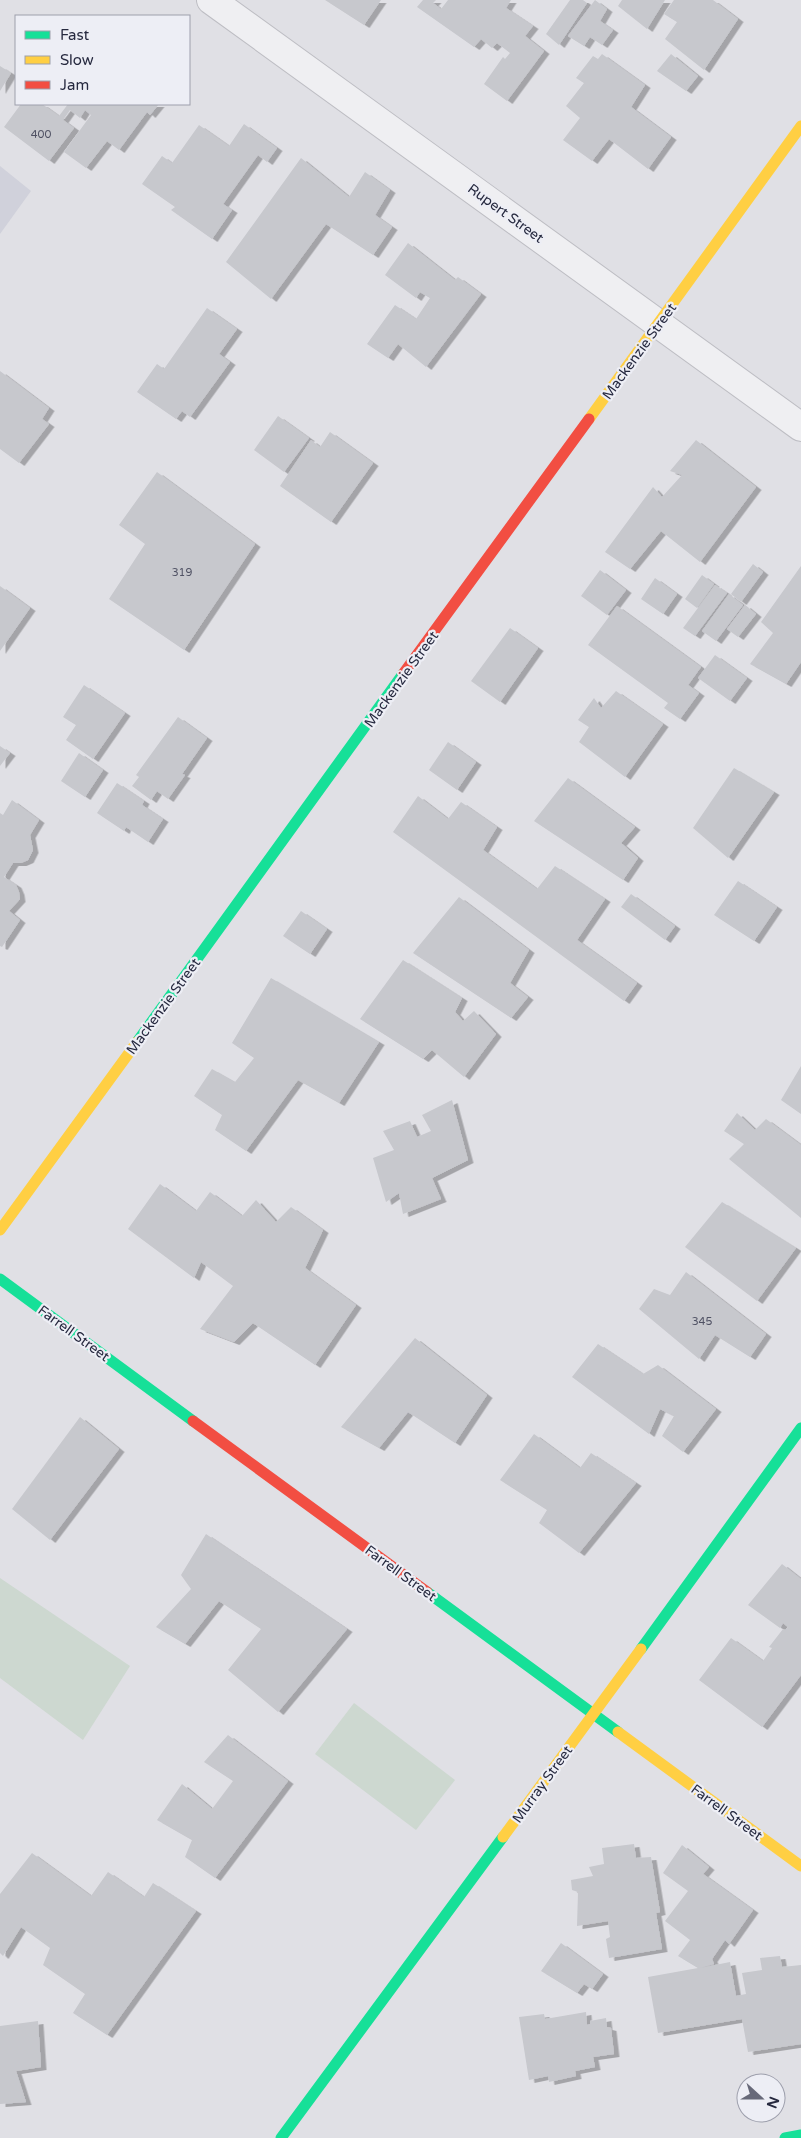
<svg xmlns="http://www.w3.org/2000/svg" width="801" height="2138" viewBox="0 0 801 2138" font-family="'Varela Round',sans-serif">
<defs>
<filter id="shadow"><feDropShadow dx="5.5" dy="3" stdDeviation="0" flood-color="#0004"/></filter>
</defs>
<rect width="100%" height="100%" fill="#e0e0e5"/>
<polygon fill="#d0d1db" points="0,166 31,191 0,234"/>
<g fill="#cdd8d0">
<polygon points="0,1578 130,1666 83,1740 0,1678"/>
<polygon points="354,1703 455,1780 416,1830 315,1754"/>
</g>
<g fill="#c7c8cd" filter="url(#shadow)">
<polygon points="325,0 381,0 364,25"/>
<polygon points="423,0 436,0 433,3 441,9 448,0 511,0 506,8 533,26 525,36 544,51 507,101 484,84 503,57 505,59 510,53 497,43 492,48 481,39 474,47 417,7"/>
<polygon points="570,0 583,0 587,3 559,45 546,34"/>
<polygon points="595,0 607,9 600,21 613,30 602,45 590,37 584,46 568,36"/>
<polygon points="622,0 665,0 647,29 618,6"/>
<polygon points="674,0 713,0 738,19 704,70 665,39 677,22 664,14"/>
<polygon points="602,54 645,85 631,107 671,137 648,169 609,139 592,161 563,140 580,118 566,106 584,83 576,78 593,56 598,59"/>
<polygon points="671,54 698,76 686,91 657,71"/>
<polygon points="0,66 11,73 0,91"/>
<polygon points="21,104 42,104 59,116 68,104 159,104 150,115 147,112 119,150 107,141 86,168 64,152 91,115 85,110 80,118 70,110 63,120 74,128 49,161 4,127"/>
<polygon points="244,124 277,148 267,162 258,155 223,204 232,210 212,239 171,210 175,207 142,184 162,156 172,163 199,125 229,146"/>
<polygon points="301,158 349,197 365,172 390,190 375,215 392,227 373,255 326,224 271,299 226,262"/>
<polygon points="408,243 455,280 458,277 481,294 426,367 398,344 388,358 367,344 395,305 416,319 430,298 420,292 416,298 385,275"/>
<polygon points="207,308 237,329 219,354 230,362 190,417 182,411 176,419 137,392 157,364 164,369"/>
<polygon points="0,371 49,408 42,419 49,424 19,463 0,449"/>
<polygon points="278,416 309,438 284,472 254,450"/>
<polygon points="330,432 373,463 331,522 280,486 311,440 320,447"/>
<polygon points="696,440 756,487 700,562 661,531 630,569 605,552 653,487 662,497 682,475 670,471"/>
<polygon points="157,472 255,544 184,650 109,599 145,544 119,525"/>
<polygon points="753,564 763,572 741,602 731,594"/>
<polygon points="801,566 801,662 786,684 750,664 773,633 761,622"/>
<polygon points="600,570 626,590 607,615 581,596"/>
<polygon points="702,575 714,584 697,608 685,599"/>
<polygon points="655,578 677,594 663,614 641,599"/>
<polygon points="715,585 727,593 695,636 683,628"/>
<polygon points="0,586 30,608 0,651"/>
<polygon points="729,594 743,605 716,641 702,631"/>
<polygon points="745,605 756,614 738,637 727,629"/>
<polygon points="617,606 701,667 688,685 699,693 680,719 664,708 668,703 588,645"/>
<polygon points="510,628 538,648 500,702 471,681"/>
<polygon points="715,655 747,678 730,701 698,678"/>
<polygon points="84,685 125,713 93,759 66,740 76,725 63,717"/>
<polygon points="616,691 663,724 625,777 579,742 589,727 578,720 594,698 601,708"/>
<polygon points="178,717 207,738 182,774 185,775 168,799 157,791 151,800 132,786 139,777 136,775"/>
<polygon points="448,742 476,762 457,790 429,770"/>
<polygon points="0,746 10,753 0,766"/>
<polygon points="79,753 103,770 85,797 61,781"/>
<polygon points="734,768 774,792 728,858 693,828"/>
<polygon points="568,778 635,827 621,843 638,858 623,880 534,821"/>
<polygon points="117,783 144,801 142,805 163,819 148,842 126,827 124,831 97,813"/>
<polygon points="418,796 448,819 461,802 497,827 483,850 537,889 555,866 605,899 577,940 637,983 624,1001 393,832"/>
<polygon points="12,800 39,820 30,835 33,850 28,860 21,863 13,863 4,877 16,885 19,892 20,899 9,911 20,920 2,947 0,946 0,813 3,815"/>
<polygon points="738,881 777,907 754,941 714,915"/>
<polygon points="631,894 675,926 665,940 621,907"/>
<polygon points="459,897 529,950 510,983 528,997 511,1018 413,953"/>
<polygon points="301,911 327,929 310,954 283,936"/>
<polygon points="403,960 462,998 455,1012 463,1021 474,1011 496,1034 464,1077 432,1050 423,1059 360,1019"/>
<polygon points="271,978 379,1042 339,1103 298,1080 246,1151 215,1130 222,1115 194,1096 212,1069 235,1082 254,1058 232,1043"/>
<polygon points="801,1066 801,1114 781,1100"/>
<polygon points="452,1100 468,1160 432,1178 441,1199 403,1214 399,1193 386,1202 373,1158 394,1150 383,1131 410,1121 417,1137 431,1131 422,1115"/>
<polygon points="737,1113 755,1130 766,1119 801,1145 801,1218 729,1159 744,1144 724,1131"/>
<polygon points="160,1184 196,1211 210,1192 242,1216 256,1200 276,1222 291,1207 323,1230 305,1268 356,1305 315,1365 253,1323 234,1342 200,1329 233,1286 201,1262 194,1278 128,1229"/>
<polygon points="722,1202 796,1248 757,1301 685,1247"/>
<polygon points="686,1272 766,1334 750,1357 715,1335 699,1359 639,1309 654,1289 670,1295"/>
<polygon points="415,1338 487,1395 455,1443 408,1412 379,1448 341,1427"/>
<polygon points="598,1344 643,1374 658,1365 716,1409 683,1452 662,1436 674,1416 660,1409 649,1434 572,1377"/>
<polygon points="80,1417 119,1449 50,1540 12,1509"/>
<polygon points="534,1434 580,1468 591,1453 636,1483 579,1553 539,1523 547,1510 500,1480"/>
<polygon points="206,1534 347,1629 278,1712 228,1670 261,1629 219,1601 185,1644 156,1627 191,1589 181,1575"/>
<polygon points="782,1564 801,1579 801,1675 762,1727 699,1680 731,1638 763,1661 772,1648 769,1647 783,1629 785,1630 788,1627 783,1623 780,1628 748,1605"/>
<polygon points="228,1735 288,1781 215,1878 185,1857 192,1840 157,1820 182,1784 212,1809 233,1781 204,1762"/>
<polygon points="634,1844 636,1858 651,1857 660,1912 656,1913 662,1949 609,1958 606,1939 610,1937 608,1921 577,1926 578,1892 572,1890 571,1880 593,1876 589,1867 604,1864 602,1848"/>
<polygon points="682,1845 709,1867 703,1874 753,1910 729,1944 725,1940 712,1959 714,1964 700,1968 730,1962 736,1996 746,1994 742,1973 762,1970 760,1958 780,1956 782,1967 801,1965 801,2044 748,2052 742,2019 658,2033 648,1977 698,1968 678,1956 690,1940 665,1921 688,1891 663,1873"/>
<polygon points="32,1853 91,1896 108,1872 144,1897 153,1883 196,1911 107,2035 73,2013 85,1994 43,1965 50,1948 21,1927 3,1956 0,1953 0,1894"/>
<polygon points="561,1943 603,1974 592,1989 584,1984 577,1993 541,1971"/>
<polygon points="586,2012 587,2025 590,2024 590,2021 606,2018 607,2027 611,2028 614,2054 593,2057 595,2067 575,2071 576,2076 549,2082 548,2076 529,2080 519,2017 544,2014 545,2019"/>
<polygon points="38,2021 41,2067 16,2071 26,2102 0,2104 0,2026"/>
</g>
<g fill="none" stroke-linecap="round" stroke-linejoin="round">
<defs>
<polyline id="street" points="211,0 801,427"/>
</defs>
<use href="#street" stroke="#bdbdc3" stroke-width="30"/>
<use href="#street" stroke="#efeff2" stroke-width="28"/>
<g stroke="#16e098" stroke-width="11">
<polyline points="137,1042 403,674"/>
<polyline points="0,1279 193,1421"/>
<polyline points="427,1592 618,1732"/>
<polyline points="641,1649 801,1428"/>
<polyline points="281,2138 503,1837"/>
<polyline points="785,2138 801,2135"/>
</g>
<g stroke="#ffcf43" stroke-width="11">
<polyline points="589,419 801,126"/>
<polyline points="0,1230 137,1042"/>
<polyline points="618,1732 801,1866"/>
<polyline points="503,1837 641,1649"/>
</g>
<g stroke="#f24e42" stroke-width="11">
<polyline points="403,674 589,419"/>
<polyline points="193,1421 427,1592"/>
</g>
</g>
<g text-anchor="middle" stroke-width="4.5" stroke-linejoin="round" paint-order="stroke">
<g font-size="11" fill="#505264">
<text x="41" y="138">400</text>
<text x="182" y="576">319</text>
<text x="702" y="1325">345</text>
</g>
<g font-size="14" fill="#26293f" stroke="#edeef5">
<text transform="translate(506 213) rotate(36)" y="5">Rupert Street</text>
<text transform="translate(639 351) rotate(-54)" y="5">Mackenzie Street</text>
<text transform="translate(401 679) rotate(-54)" y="5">Mackenzie Street</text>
<text transform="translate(163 1006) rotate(-54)" y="5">Mackenzie Street</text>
<text transform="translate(74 1333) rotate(36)" y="5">Farrell Street</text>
<text transform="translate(401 1573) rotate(36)" y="5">Farrell Street</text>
<text transform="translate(542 1784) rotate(-54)" y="5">Murray Street</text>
<text transform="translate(727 1812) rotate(36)" y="5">Farrell Street</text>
</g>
</g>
<rect x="15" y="15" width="175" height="90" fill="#edeef5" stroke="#9d9fac"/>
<rect x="25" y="31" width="25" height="8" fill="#16e098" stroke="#9d9fac"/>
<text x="60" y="40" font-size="15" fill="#26293f">Fast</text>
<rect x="25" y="56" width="25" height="8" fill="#ffcf43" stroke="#9d9fac"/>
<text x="60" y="65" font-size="15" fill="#26293f">Slow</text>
<rect x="25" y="81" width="25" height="8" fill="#f24e42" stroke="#9d9fac"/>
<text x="60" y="90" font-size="15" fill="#26293f">Jam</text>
<g transform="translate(761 2098) rotate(111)"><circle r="24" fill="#edeef5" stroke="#9d9fac"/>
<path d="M0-4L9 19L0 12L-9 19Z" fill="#676979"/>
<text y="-8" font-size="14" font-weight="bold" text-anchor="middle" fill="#26293f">N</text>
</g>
</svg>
